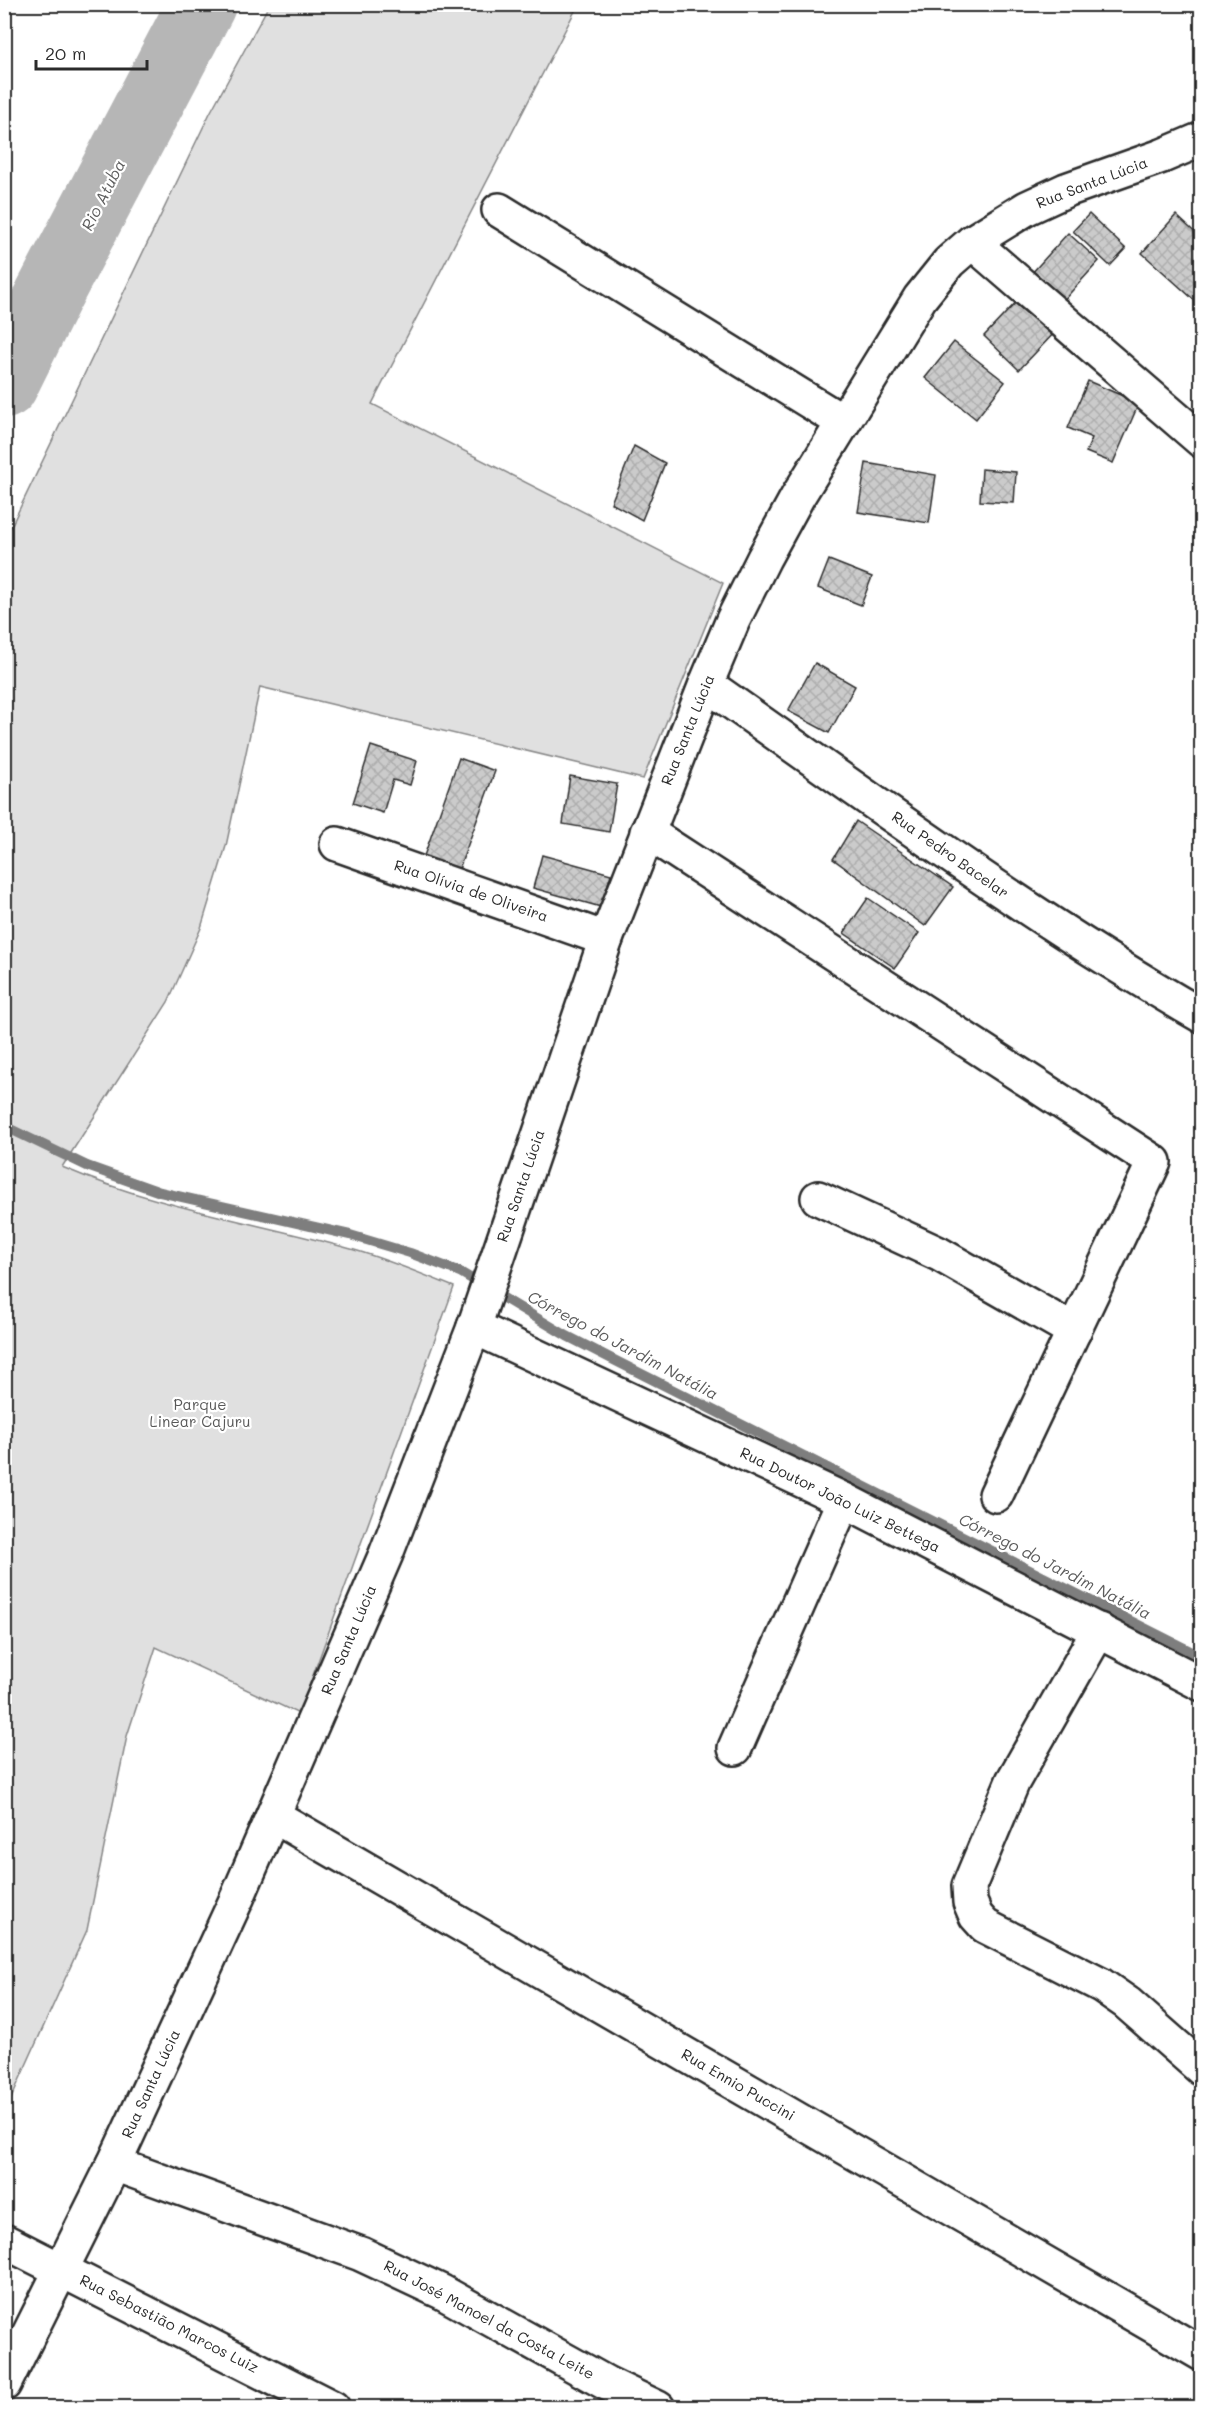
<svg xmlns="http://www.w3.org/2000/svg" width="1206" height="2412" viewBox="0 0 1206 2412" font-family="Mali,sans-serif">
<defs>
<pattern id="building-cross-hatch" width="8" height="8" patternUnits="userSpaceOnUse" patternTransform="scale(1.5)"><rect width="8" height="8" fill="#cbcbcb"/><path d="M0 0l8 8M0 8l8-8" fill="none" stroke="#aeaeae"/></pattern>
</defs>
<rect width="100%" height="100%" fill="#fff"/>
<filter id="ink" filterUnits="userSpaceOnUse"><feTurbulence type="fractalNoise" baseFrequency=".0167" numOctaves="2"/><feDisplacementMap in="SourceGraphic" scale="12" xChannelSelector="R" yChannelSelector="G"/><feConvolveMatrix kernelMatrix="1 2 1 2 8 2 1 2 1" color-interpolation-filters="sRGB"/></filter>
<g filter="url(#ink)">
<path fill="#e0e0e0" stroke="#868686" stroke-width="1.5" d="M269,5h309l-206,399 351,179 -80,196 -383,-92 -34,159 -25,82 -33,74 -106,165c93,40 192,55 289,82 35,10 69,24 103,38l-155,427 -143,-67 -29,89 -40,194 -82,182v-1573l205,-426z"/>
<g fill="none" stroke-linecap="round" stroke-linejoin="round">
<polyline stroke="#7e7e7e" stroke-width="10" points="4,1126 87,1166 160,1192 350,1235 410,1253 460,1272 567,1336 610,1358 1202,1657"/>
<polyline stroke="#b6b6b6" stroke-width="68" points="4,385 48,296 202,4"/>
</g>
<g fill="url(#building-cross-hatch)" stroke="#2b2b2b" stroke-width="1.5">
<polygon points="1089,214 1126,249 1110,266 1073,231"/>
<polygon points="1176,215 1202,239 1202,307 1142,253"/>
<polygon points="1068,233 1099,261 1062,302 1031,274"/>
<polygon points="1022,296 1057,330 1019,370 984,336"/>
<polygon points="954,342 1005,382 976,419 925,378"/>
<polygon points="1088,381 1139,403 1113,463 1086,452 1092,438 1068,428"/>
<polygon points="634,446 665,463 642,520 611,503"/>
<polygon points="866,463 936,475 929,523 858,512"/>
<polygon points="982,469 1016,472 1014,503 980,501"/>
<polygon points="829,560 872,577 861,605 818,588"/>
<polygon points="815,663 855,686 829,733 788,711"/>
<polygon points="371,746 417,761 410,785 393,780 383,813 353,803"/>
<polygon points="459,758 495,771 459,869 424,856"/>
<polygon points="570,776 617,784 609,832 563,824"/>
<polygon points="856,821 953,887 925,926 833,859"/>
<polygon points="542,855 611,874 601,907 533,888"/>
<polygon points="868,898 919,933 895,968 844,933"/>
</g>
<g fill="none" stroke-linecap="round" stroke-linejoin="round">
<defs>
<g id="street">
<polyline points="499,210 843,422"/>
<polyline points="972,242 1202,441"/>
<path d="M706,684c163,114 323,233 496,332"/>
<polyline points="647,832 1154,1162 996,1495"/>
<polyline points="337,844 606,939"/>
<polyline points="818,1198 939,1254 1074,1331"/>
<polyline points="474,1327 844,1500 1202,1684"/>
<polyline points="1099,1630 1013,1781 969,1886 970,1902 976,1916 985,1926 1101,1985 1127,2003 1202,2069"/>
<polyline points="735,1748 844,1500"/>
<polyline points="274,1816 1202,2354"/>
<polyline points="114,2164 361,2254 442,2292 606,2383 658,2408"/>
<polyline points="4,2384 114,2164 238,1896 386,1554 474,1327 606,939 706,684 733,620 764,558 798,496 920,298 949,262 972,242 1027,208 1066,190 1162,156 1202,139"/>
</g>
<polyline id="secondary" points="4,2241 333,2408"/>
</defs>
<use href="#street" stroke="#2b2b2b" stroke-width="38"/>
<use href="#secondary" stroke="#2b2b2b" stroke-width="38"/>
<use href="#street" stroke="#fff" stroke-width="33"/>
<use href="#secondary" stroke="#fff" stroke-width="33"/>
</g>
</g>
<g text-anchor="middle" stroke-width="4.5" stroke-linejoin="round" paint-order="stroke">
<g font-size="15" fill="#2b2b2b" stroke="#fff">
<text transform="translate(1092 183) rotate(-21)" y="5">Rua Santa Lúcia</text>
<text transform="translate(688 730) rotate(-68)" y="5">Rua Santa Lúcia</text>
<text transform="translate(950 855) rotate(35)" y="5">Rua Pedro Bacelar</text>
<text transform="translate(471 891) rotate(19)" y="5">Rua Olívia de Oliveira</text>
<text transform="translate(521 1186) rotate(-71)" y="5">Rua Santa Lúcia</text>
<text transform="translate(840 1500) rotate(26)" y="5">Rua Doutor João Luiz Bettega</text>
<text transform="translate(349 1640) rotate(-67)" y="5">Rua Santa Lúcia</text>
<text transform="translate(151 2084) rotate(-65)" y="5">Rua Santa Lúcia</text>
<text transform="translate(738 2085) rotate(30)" y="5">Rua Ennio Puccini</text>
<text transform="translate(489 2320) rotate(28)" y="5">Rua José Manoel da Costa Leite</text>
<text transform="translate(169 2324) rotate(27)" y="5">Rua Sebastião Marcos Luiz</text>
</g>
<g font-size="15" fill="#585858" stroke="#fff">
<text x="200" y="1410">Parque<tspan x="200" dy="17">Linear Cajuru</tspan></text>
</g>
<g font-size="16" font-style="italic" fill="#5c5c5c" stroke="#fff">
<text transform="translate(103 195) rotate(-63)" y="6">Rio Atuba</text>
<text transform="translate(623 1345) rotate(28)" y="6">Córrego do Jardim Natália</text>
<text transform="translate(1055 1566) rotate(27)" y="6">Córrego do Jardim Natália</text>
</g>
</g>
<rect width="1206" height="2412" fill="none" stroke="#fff" stroke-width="24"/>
<rect x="12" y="12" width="1182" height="2388" fill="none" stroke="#2b2b2b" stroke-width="2" filter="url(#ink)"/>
<path d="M36 60v9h111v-9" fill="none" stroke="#2b2b2b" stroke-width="3"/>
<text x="45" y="60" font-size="18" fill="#2b2b2b" stroke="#ffffff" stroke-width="4.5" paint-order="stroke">20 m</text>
</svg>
